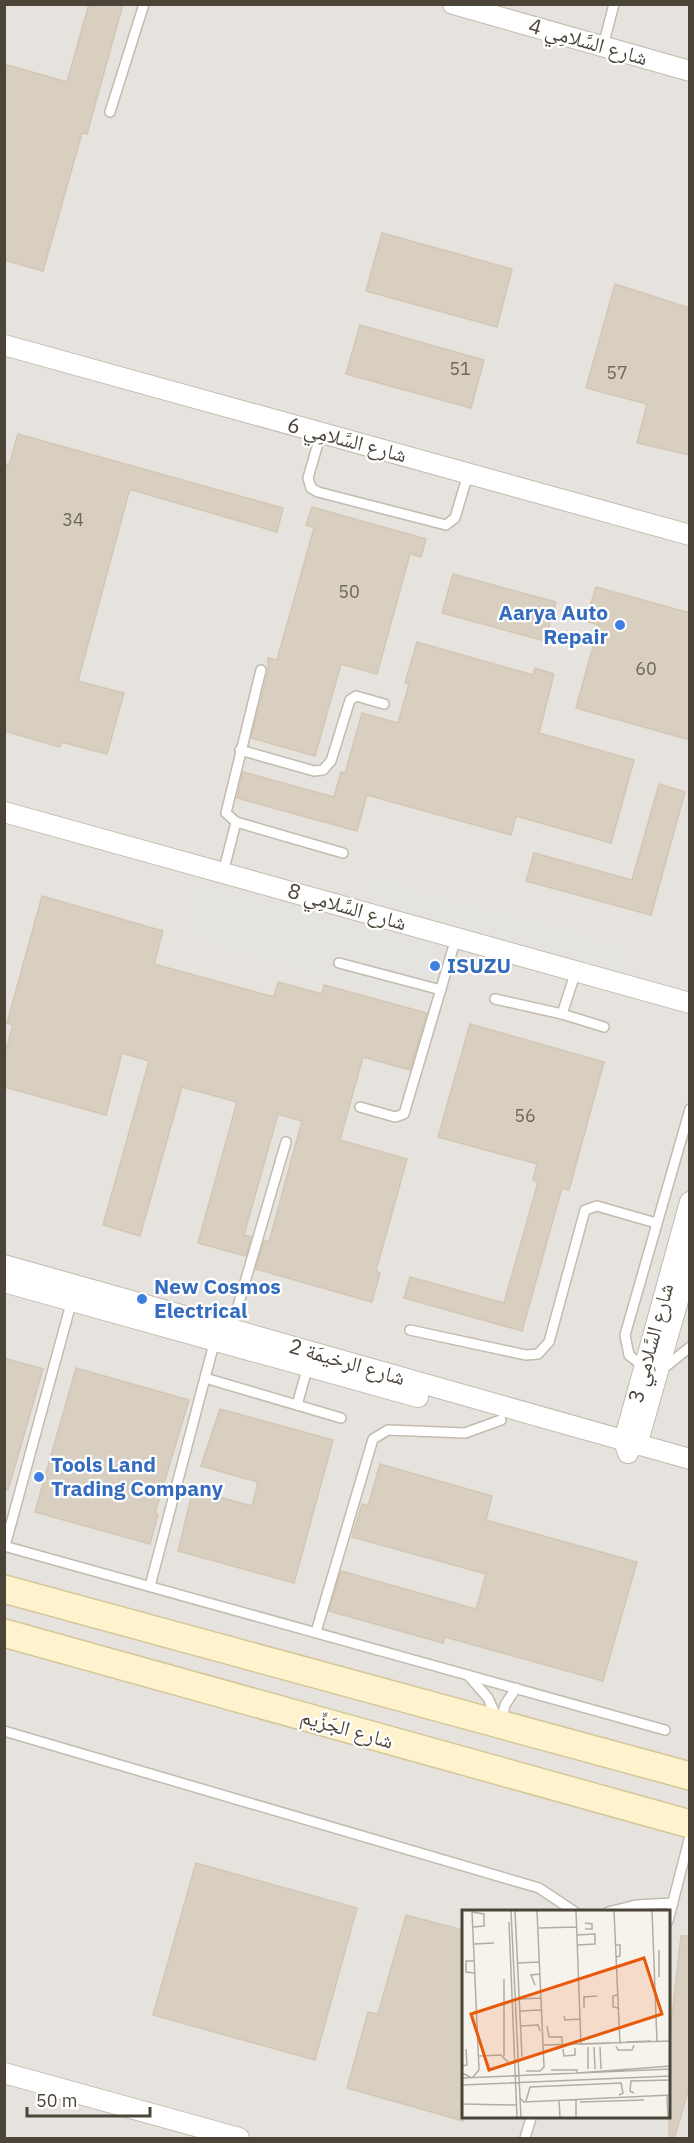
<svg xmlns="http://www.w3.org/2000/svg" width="694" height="2143" viewBox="0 0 694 2143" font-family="'IBM Plex Sans','Noto Naskh Arabic',sans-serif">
<rect width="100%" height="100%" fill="#f6f3ec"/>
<path fill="#e6e2dd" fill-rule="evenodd" d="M5,5h684v2133h-684zM463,1912h205v206h-205z"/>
<g fill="#e5e3e0">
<polygon points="369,873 638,948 630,976 360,901"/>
<polygon points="195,878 448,946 428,1009 178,937"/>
</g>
<g fill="#d8cfc1" stroke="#d3c7b4" stroke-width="1.5">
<polygon points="89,4 123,4 87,134 82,133 43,271 4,260 4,64 67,82"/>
<polygon points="382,233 512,269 497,327 366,291"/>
<polygon points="615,284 690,308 690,455 637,443 647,404 586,388"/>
<polygon points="360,325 484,360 471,408 346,374"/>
<polygon points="18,434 283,508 277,532 132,490 129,492 78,681 124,693 107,754 61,742 60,747 4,731 4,472 7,464 9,465"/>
<polygon points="312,507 426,539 421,557 410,554 377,674 341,664 315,756 251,738 268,672 268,658 277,660 314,528 306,525"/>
<polygon points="453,574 556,602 545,641 442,613"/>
<polygon points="596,587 690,613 690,740 576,708 599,625 589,622 591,613 588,613"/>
<polygon points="417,642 533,675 535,668 554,674 539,733 634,760 611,843 516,816 511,835 367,795 357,831 237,798 243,772 334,797 341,772 345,773 362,713 398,723 409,684 405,683"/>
<polygon points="659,784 685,792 651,915 526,881 534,853 632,880"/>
<polygon points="42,896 163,931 154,964 274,997 278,982 322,994 324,985 427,1013 410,1070 363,1057 340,1140 407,1159 376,1271 380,1273 372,1302 256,1269 264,1240 269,1242 302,1121 278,1114 244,1235 251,1237 246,1256 198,1243 237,1102 182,1087 140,1236 103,1225 149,1061 122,1053 106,1115 4,1087 4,1057 13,1025 7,1023"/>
<polygon points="470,1024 604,1062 569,1190 562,1188 522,1331 404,1298 410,1277 504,1303 538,1182 533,1180 537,1164 438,1137"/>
<polygon points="4,1358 43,1369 8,1490 4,1489"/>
<polygon points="76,1368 189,1400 155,1513 158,1514 150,1544 35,1512"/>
<polygon points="220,1409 333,1440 294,1583 178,1551 193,1490 252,1506 258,1482 201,1466"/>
<polygon points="380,1464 492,1496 486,1520 637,1562 603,1681 445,1637 443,1643 329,1611 341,1571 476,1609 486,1574 352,1537 362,1504 368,1506"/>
<polygon points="196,1863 357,1908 315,2060 153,2015"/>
<polygon points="406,1915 463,1930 463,2121 347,2088 368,2012 378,2014"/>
<polygon points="681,1936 690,1936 690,2085 674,2139 669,2139 669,2042"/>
</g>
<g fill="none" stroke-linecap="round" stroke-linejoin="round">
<defs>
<g id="lane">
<polyline points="603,46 614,4"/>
<polyline points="110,112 144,4"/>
<polyline points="321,433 308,478 311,488 318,492 446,525 455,518 468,474"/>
<polyline points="261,670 226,813 236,822 343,853"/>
<polyline points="240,750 314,771 323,770 331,761 350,700 356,696 384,704"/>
<polyline points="223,873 236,822"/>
<polyline points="339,963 441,990"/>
<polyline points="495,999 562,1014 576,971"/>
<polyline points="562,1014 604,1027"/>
<polyline points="360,1107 395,1117 404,1114 456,938"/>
<polyline points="231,1330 286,1142"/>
<polyline points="410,1330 526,1355 538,1354 549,1342 585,1210 597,1206 656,1223"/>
<polyline points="644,1367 629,1355 625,1335 690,1109"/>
<polyline points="659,1372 690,1347"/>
<polyline points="205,1378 341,1418"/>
<polyline points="297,1405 308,1366"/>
<polyline points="4,1546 665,1730"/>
<polyline points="5,1546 72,1300"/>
<polyline points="150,1586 215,1340"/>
<polyline points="316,1632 373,1439 388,1430 465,1433 501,1420"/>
<polyline points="468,1675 488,1698 497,1718"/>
<polyline points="501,1723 505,1705 516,1688"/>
<polyline points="4,1731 539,1888 575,1912"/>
<polyline points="608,1912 636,1905 673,1903"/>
<polyline points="668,1921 690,1836"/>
<polyline points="525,2138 531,2118"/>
</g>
<g id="street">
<polyline points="453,4 690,71"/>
<polyline points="4,345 690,535"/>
<polyline points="4,812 690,1003"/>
<polyline points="4,1265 690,1459"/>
<polyline points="4,1282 418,1397"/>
<polyline points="627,1449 637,1445 690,1258"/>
<polyline points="628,1453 624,1441 690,1202"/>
<polyline points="4,2073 239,2138"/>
</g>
<g id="secondary">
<polyline points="4,1589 690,1776"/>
<polyline points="4,1633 690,1824"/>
</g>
</defs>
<use href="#lane" stroke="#c2bbae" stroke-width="12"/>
<use href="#street" stroke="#c2bbae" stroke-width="22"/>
<use href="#secondary" stroke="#d6c79b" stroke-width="30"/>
<use href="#lane" stroke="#fff" stroke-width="9"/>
<use href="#street" stroke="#fff" stroke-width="20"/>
<use href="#secondary" stroke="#fff3cd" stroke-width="27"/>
</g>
<g fill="#3f7fe0" stroke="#fff" stroke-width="2">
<circle cx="620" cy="625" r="6"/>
<circle cx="435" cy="966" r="6"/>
<circle cx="142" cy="1299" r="6"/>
<circle cx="39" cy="1477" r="6"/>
</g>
<g text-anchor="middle" stroke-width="4.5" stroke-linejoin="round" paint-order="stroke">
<g font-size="18" fill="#6e675b">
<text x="460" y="375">51</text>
<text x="617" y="379">57</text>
<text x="73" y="526">34</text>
<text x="349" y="598">50</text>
<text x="646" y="675">60</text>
<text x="525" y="1122">56</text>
</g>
<g font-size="21" fill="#4b4439" stroke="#fff">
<text transform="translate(588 42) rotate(16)" y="7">شارع السَّلامِي 4</text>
<text transform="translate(347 440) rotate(15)" y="7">شارع السَّلامِي 6</text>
<text transform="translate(347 907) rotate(16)" y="7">شارع السَّلامِي 8</text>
<text transform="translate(651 1343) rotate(-75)" y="7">شارع السَّلامِي 3</text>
<text transform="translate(347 1362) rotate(16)" y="7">شارع الرخيمَة 2</text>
<text transform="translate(347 1729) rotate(16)" y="7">شارع الجَزِّيم</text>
</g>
<g font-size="21" font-weight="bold" fill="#366cbe" stroke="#fff" text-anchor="start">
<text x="608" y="620" text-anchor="end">Aarya Auto<tspan x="608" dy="24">Repair</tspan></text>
<text x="447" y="973">ISUZU</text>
<text x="154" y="1294">New Cosmos<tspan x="154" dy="24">Electrical</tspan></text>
<text x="51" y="1472">Tools Land<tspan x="51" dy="24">Trading Company</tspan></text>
</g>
</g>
<g transform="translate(462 1910)">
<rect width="208" height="208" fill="#f6f3ec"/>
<path fill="none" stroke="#b2ada4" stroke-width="1.5" d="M49,1l10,207M53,1l7,146M114,1l5,134M152,1l6,133M190,1l5,131M10,2l12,2v12l-11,1M47,12l8,196M123,13l7,1v5h-7M77,18l37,-1M115,25l18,-1v10l-18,1M12,34l20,-1M153,35h5v11l-4,1M197,40v27M12,51h-8v11l9,1M56,53l21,-1M42,69v77M73,75l-4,-10 9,-1M155,85l-4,1v11l5,1M57,89l22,-1M122,98v-11l13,-1M58,101l21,-1M102,106l1,4 15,-1M58,116l18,-1 2,6M85,116l2,11h13v6M164,132l25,-1M125,134l26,-1M81,135l128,-4M88,135l24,-1M154,136l2,4h14l2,-5M126,137v22M132,137l1,22M138,137l1,22M101,139l1,7 11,-1v-7M17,146l22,-1 7,7M0,156l5,-1 -1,-16M89,160h27M114,160l1,3 94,-7M64,161h14l4,-4 -7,-156M0,163l10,5 7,-8 -7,-159M0,168l209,-9M0,175l209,-9M172,183l-4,-2 1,-10 40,-1M205,185l1,23M58,188l4,4 147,-7M114,189v19M97,190l1,18M64,191l4,-14 91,-4 2,10 -4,2M118,192l64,-2M0,194l54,1"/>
<path fill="#e8590c" fill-opacity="0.15" stroke="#e8590c" stroke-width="3" d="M182,48l18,56 -173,56 -18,-56z"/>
<rect width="208" height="208" fill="none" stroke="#4b4439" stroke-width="3"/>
</g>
<rect width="694" height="2143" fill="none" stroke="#4b4439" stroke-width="12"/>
<path d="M27 2107v9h123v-9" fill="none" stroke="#4b4439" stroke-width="3"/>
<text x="36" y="2107" font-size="18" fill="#4b4439" stroke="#ffffff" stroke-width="4.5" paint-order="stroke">50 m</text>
</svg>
